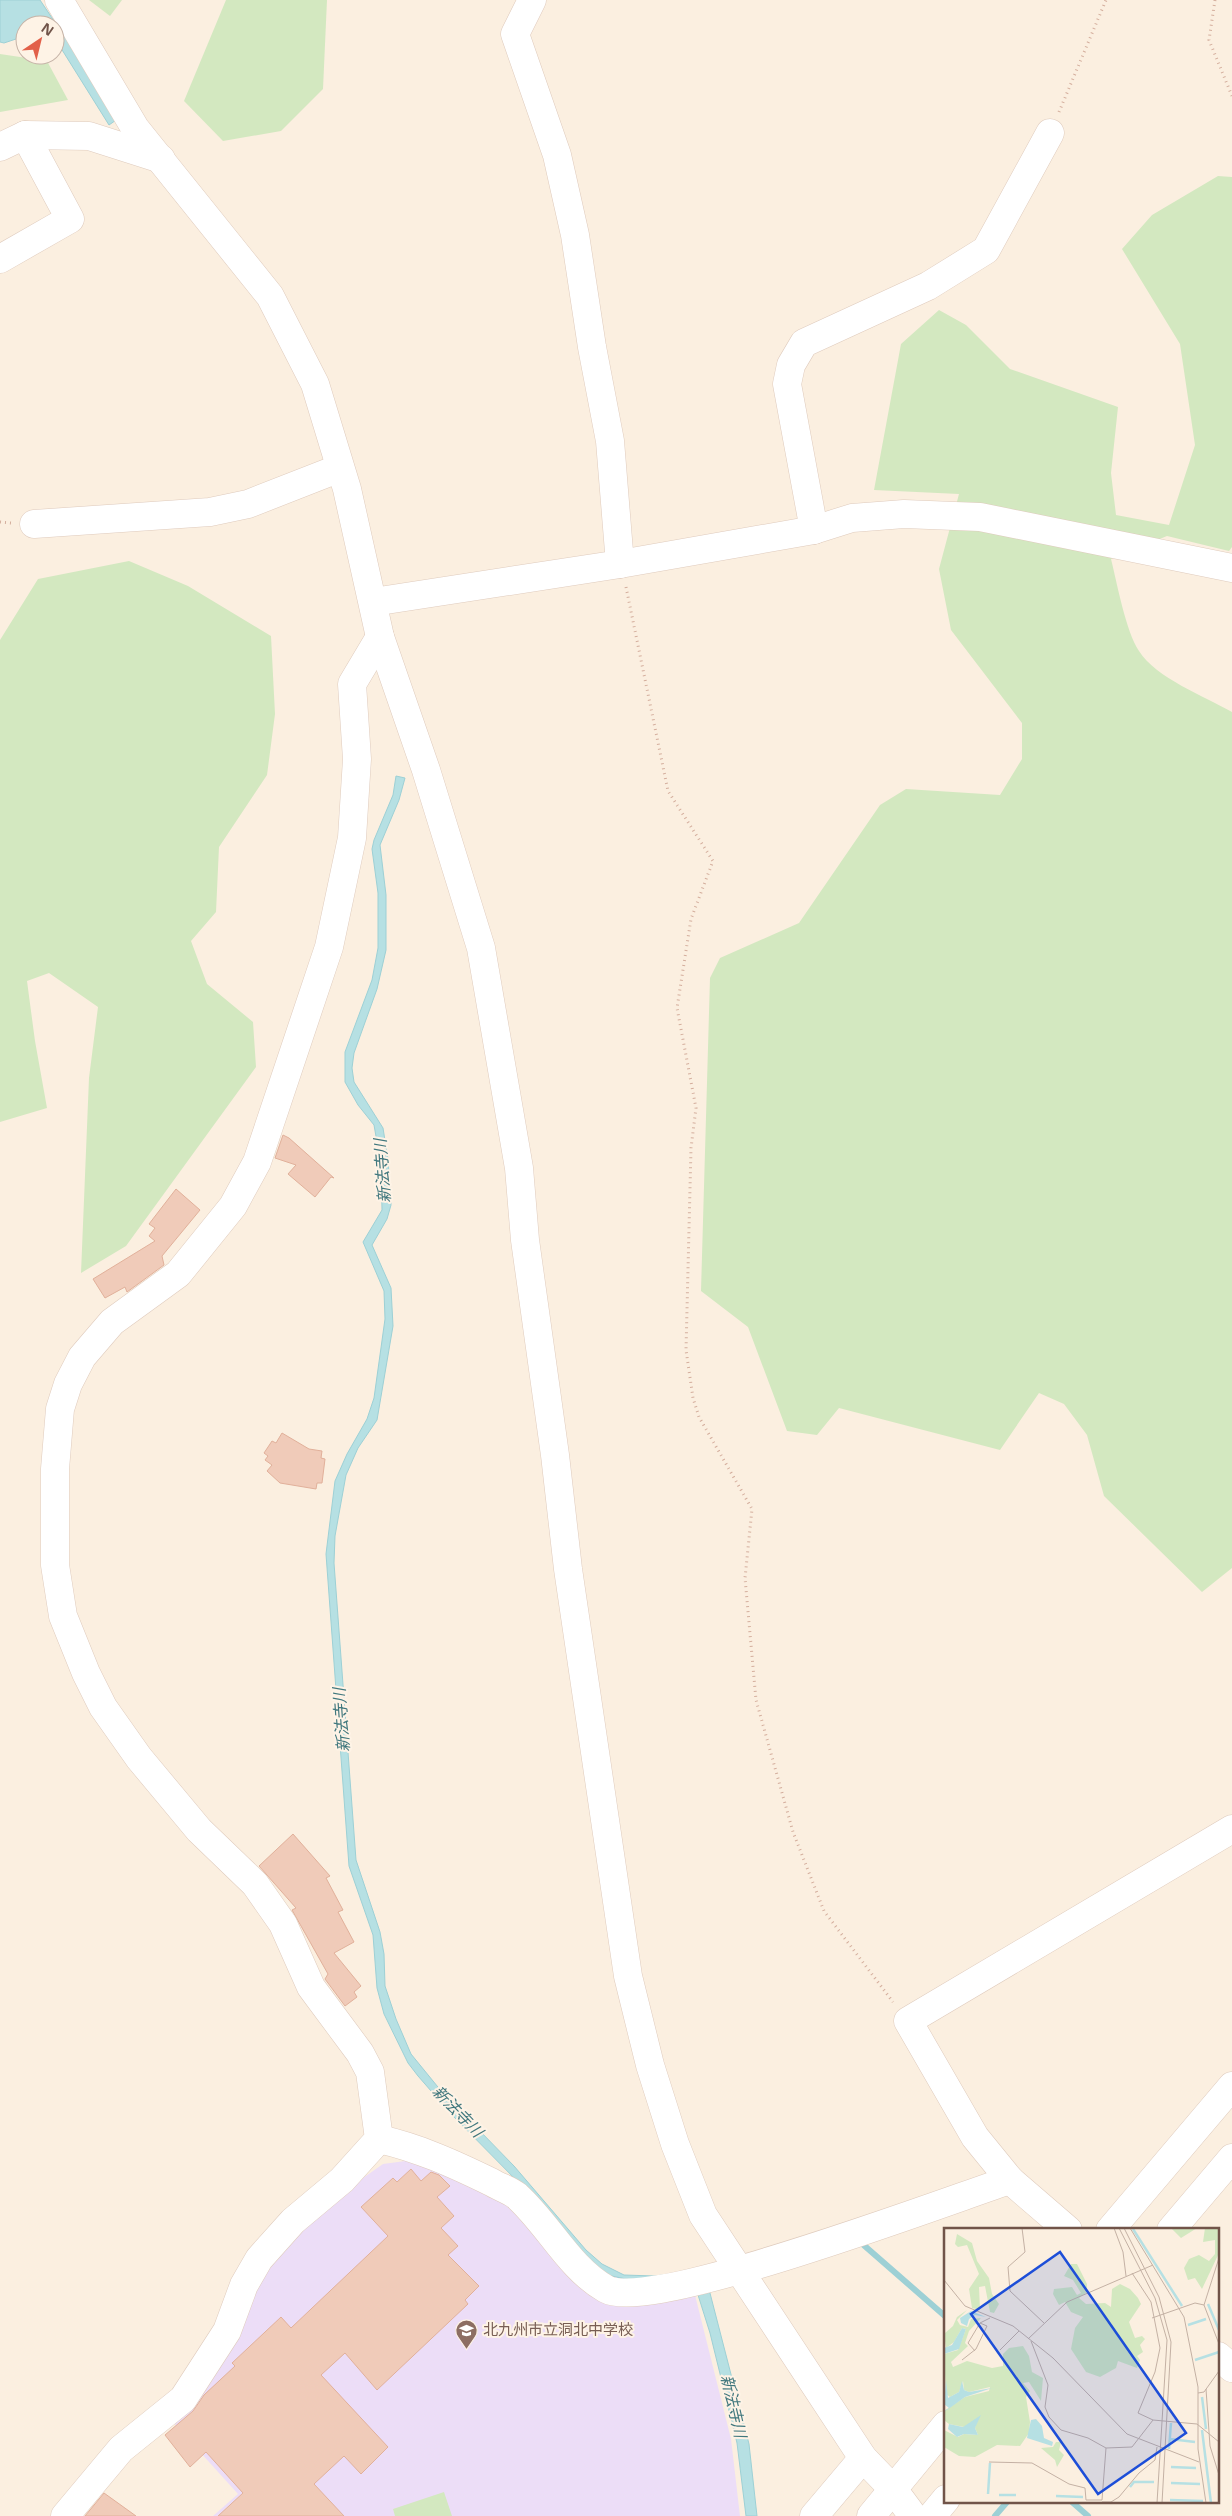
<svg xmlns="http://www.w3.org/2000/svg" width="1232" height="2516" viewBox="0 0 1232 2516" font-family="'Noto Sans','Noto Sans JP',sans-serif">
<rect width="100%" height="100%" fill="#fbefe0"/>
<polygon fill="#ecddf7" points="413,2160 507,2196 569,2266 695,2295 731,2439 740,2516 213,2516 238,2494 171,2420 266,2262 343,2192 383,2164"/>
<g fill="#d3e8c0">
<polygon points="89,0 122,0 110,16"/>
<polygon points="226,0 327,0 323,89 281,131 223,141 184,101"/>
<polygon points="0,54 47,61 68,100 0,112"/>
<path d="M1218,176l14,1v370l-3,4 -62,-15 -56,23c6,24 15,73 28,92 17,27 65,45 93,61v856l-30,24 -98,-96 -17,-61 -23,-31 -25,-11 -39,57 -161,-42 -22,27 -30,-4 -39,-104 -47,-36 9,-313 10,-20 79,-35 81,-118 26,-16 94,6 22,-36v-36l-71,-93 -12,-61 20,-75 -85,-4 27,-146 38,-34 27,15 44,44 108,38 -7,66 5,42 53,10 26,-80 -15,-101 -58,-95 30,-34z"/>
<polygon points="129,561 188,586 271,636 275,714 267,775 219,847 216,912 191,941 207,984 253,1022 256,1067 126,1246 81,1273 89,1078 98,1007 49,973 27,981 35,1041 47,1108 0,1122 0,640 38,579"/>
<polygon points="444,2492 452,2516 395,2516 393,2509"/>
</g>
<g fill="#b6e0e3" stroke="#9dd0d5">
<polygon points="0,0 40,0 119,118 109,125 59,45 55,42 55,25 25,25 25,36 4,43 0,42"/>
<polygon points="396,776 405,778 399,800 380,845 386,895 386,950 377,989 354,1053 352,1068 354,1082 383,1128 388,1159 391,1205 387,1219 372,1245 391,1288 393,1326 377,1420 358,1448 346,1475 335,1536 334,1563 356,1860 380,1932 384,1954 385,1986 396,2019 411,2054 442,2092 514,2166 586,2250 602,2264 624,2275 654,2276 682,2273 703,2266 749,2444 757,2516 746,2516 737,2443 710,2333 693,2279 655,2285 602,2274 520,2184 452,2115 418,2076 408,2063 384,2014 377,1988 373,1935 349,1866 326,1554 335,1481 347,1454 367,1419 374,1398 385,1319 384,1291 363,1242 382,1210 381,1165 374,1125 358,1105 345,1082 345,1052 372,980 378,948 378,893 372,849 374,840 393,795"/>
</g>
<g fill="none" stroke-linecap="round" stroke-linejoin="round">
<g stroke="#9dd0d5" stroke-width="6">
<polyline points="859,2241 946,2317"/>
<polyline points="1072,2502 1088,2516"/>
<polyline points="995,2516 1007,2502"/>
</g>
</g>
<g fill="#f0cbb9" stroke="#e1b09a">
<polygon points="283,1135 289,1138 334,1178 331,1177 315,1197 288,1174 296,1165 275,1158"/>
<polygon points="176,1189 200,1210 162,1256 164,1265 127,1292 125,1287 105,1298 93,1279 155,1241 149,1236 155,1228 149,1224"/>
<polygon points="282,1433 309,1449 322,1451 321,1458 325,1459 322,1483 317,1483 316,1489 280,1483 267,1471 272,1465 265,1460 268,1456 264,1453 272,1441 276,1443"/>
<polygon points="293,1834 330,1876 326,1878 343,1910 338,1912 354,1942 334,1953 361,1986 354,1992 357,1997 345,2006 325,1979 328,1974 292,1910 296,1908 259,1866"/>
<polygon points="411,2169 421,2181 431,2172 439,2175 450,2186 437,2197 454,2216 441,2228 458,2246 448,2255 479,2286 465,2300 468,2304 377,2390 345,2353 321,2375 388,2447 361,2474 344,2456 314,2484 344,2516 218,2516 243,2493 206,2452 190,2467 165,2435 193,2411 204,2395 235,2366 232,2363 281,2317 291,2328 388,2236 361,2207 393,2178 397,2182"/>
<polygon points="104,2493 136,2516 85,2516"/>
</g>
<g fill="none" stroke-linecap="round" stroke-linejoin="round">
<defs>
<g id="minor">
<polyline points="59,0 135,128 270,296 315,384 347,489 380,637 426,770 481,948 519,1168 525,1240 555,1455 568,1569 628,1976 650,2065 675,2144 703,2215 863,2458 893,2489 913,2516"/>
<polyline points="532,0 515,34 557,155 575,235 592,347 610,441 620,564"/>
<polyline points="0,147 25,135 89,136 161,159"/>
<polyline points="0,259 70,219 25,135"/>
<polyline points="34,524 210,512 248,504 340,468"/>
<polyline points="814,530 787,384 791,365 804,343 928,286 986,250 1050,133"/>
<polyline points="373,602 620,564 814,530 852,518 904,514 980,517 1232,568"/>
<path d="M379,2139c40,9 75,25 112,43 8,5 19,8 26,14 32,29 52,72 89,93 43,25 343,-89 404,-109"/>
<polyline points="1068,2230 1010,2180 975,2137 908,2021 1232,1829"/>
<polyline points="1110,2230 1232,2086"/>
<polyline points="1171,2230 1232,2158"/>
<polyline points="1218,2356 1232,2368"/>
<polyline points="65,2516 121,2449 183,2399 227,2331 244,2285 259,2259 293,2221 342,2180 379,2139 370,2072 360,2053 311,1987 283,1924 255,1884 199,1830 139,1758 103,1707 86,1673 63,1616 55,1565 55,1469 60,1409 68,1384 82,1357 112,1322 178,1274 233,1206 257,1162 329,947 352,838 357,759 352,684 380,637"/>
<polyline points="814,2516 863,2458"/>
<polyline points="871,2516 946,2425"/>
<polyline points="932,2516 946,2499"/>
</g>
</defs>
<use href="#minor" stroke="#dfcbbd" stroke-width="29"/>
<g stroke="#d4ae9d" stroke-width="3" stroke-dasharray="1 4" stroke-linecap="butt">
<polyline points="1215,0 1209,40 1232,96"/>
<polyline points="1059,112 1106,0"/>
<polyline points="0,522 11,523"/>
<polyline points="626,587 668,791 713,861 691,919 677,1008 696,1108 691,1148 686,1350 693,1398 699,1417 752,1509 745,1578 756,1700 793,1832 824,1911 893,2002"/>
</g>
<use href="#minor" stroke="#fff" stroke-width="28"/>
</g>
<defs>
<symbol id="school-pin" viewBox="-11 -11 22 30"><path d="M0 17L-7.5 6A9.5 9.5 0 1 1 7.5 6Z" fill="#8d6e63" stroke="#fef3e6"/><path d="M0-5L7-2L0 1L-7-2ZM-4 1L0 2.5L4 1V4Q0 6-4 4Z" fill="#fff"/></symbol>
</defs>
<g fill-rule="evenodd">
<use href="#school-pin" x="454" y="2318" width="25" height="34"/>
</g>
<g text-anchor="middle" stroke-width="4" stroke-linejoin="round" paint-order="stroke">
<g font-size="15" fill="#785e54" stroke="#fef3e6" text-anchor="start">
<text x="483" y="2335">北九州市立洞北中学校</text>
</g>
<g font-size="16" font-style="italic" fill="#40777d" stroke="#fef3e6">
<text transform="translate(382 1171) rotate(-94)" y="6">新法寺川</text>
<text transform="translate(341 1720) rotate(-94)" y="6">新法寺川</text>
<text transform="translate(458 2111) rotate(46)" y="6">新法寺川</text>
<text transform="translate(734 2406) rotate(77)" y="6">新法寺川</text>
</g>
</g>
<g transform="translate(944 2228)">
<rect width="275" height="275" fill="#fbefe0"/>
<path d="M253,0l-16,10 -10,-10zM261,0h14v25l-17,36 -7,-11 -7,2 -4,-12 5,-9 10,-4 10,6 6,-7v-14l-12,2zM13,6l15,9 5,18 12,17 3,16 7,10 -5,9 -4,-1 -5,-26 -6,1 1,23 -8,-2 -3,-19 10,-15 -12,-29 -9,2 -3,-3zM127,36h6l10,20v8l-8,6 7,6 19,-1 6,4 1,-18 8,-5 10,5 8,9 3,6 -12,18 6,16 7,-2 3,3 -5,6 3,7 -6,4 3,4 -3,8 -19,-7 -2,7 -16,9 -14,-5 -15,-23 4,-21 8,-11 -12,-5 -6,-10 -6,3 -6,-11 1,-5 18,-2 5,8 4,-2 -8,-13 -9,-4zM23,82l-10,10 3,5 8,2 3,-8 10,-1 -12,13 -4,12 3,3 -17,16 2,5 14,-6 25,7 11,-2v-12l6,-6 14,-2 6,10 3,16 11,6 -2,23 -12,-19 -6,1 7,8 -4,6 4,25 -1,11 -9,13 -23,-1 -22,12 -16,-1 -15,-9v-17l14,7 6,-3 14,1 -3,-7 2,-8 -13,7 -15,-3 -5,-4v-9l21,-14 24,-6 1,-4 -21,5 -5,-2 -1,-9 -4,11 -9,5 -4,-3 -2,-40 14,-4 8,-21 -4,-1 -8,14 -8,6 -2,-14 9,-8 4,-9zM112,214h5l-2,8 5,5 -7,12 -2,-7 -14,-12 12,-1z" fill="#d3e8c0"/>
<path d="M27,83l15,6 -11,-2 -6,4 -2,7 -6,-3 -1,-5zM18,100l4,1 -7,20 -15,5v-6l8,-3zM2,152l2,18 11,-6 3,-11 2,9 5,2 23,-4 -27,9 -18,13 -3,1 5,-3 -5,-4zM37,187l-6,13 3,7 -14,-1 -7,3 -9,-8 1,-5 14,3zM92,191l6,7 2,12 9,4 -1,4 -25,-8 4,-18z" fill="#b6e0e3"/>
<path fill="none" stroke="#b6e0e3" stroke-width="2.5" d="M189,1l49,77M264,76l11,26M244,97l18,-6M251,132l24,-8M258,169l4,32M258,202l9,73M226,211l25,3M225,221l2,-26M227,239l25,1M227,255l29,1M186,259l4,-5h20M44,266l2,-31M55,267h17M112,268l27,1M226,272l33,1"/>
<path fill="none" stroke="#c4b1a4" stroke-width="1" d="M78,0l3,24 -17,15 2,24 34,32M170,0l9,24 3,24M175,0l36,70 12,42 -10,163M180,0l35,69 12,45 -9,161M186,0l54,89 14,70v62l8,54M275,30l-15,47 15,39M188,45l19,29 9,46 -5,24 -17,41 15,7 44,4 22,18M0,52l21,26 48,20 40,32 74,76 72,28M208,90l43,-15 9,2M84,111l39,-37 86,-37M87,113l17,44 -3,22 4,10 12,13 27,8 18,10M56,122l19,-19M31,123l-7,-8 12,-20 10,-5M18,132l14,-11 11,-23 -7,-3M262,161l4,57 9,29M254,165l6,-1 15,-21M162,220l26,-1 21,-27M45,234l43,1 37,21 16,4 1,12h16M158,272l4,-52M158,274h9l8,-5 20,-24 16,-13 2,-13"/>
<path fill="#1d4ed8" fill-opacity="0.15" stroke="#1d4ed8" stroke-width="2.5" d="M116,24l126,181 -88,61 -127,-180z"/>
<rect width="275" height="275" fill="none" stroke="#715449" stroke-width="2.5"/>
</g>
<g transform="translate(40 40) rotate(35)"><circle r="24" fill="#fef3e6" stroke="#c6b3a7"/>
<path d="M0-4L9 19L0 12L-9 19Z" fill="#e26049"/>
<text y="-8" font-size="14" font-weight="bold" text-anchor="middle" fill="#715449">N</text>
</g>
</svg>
